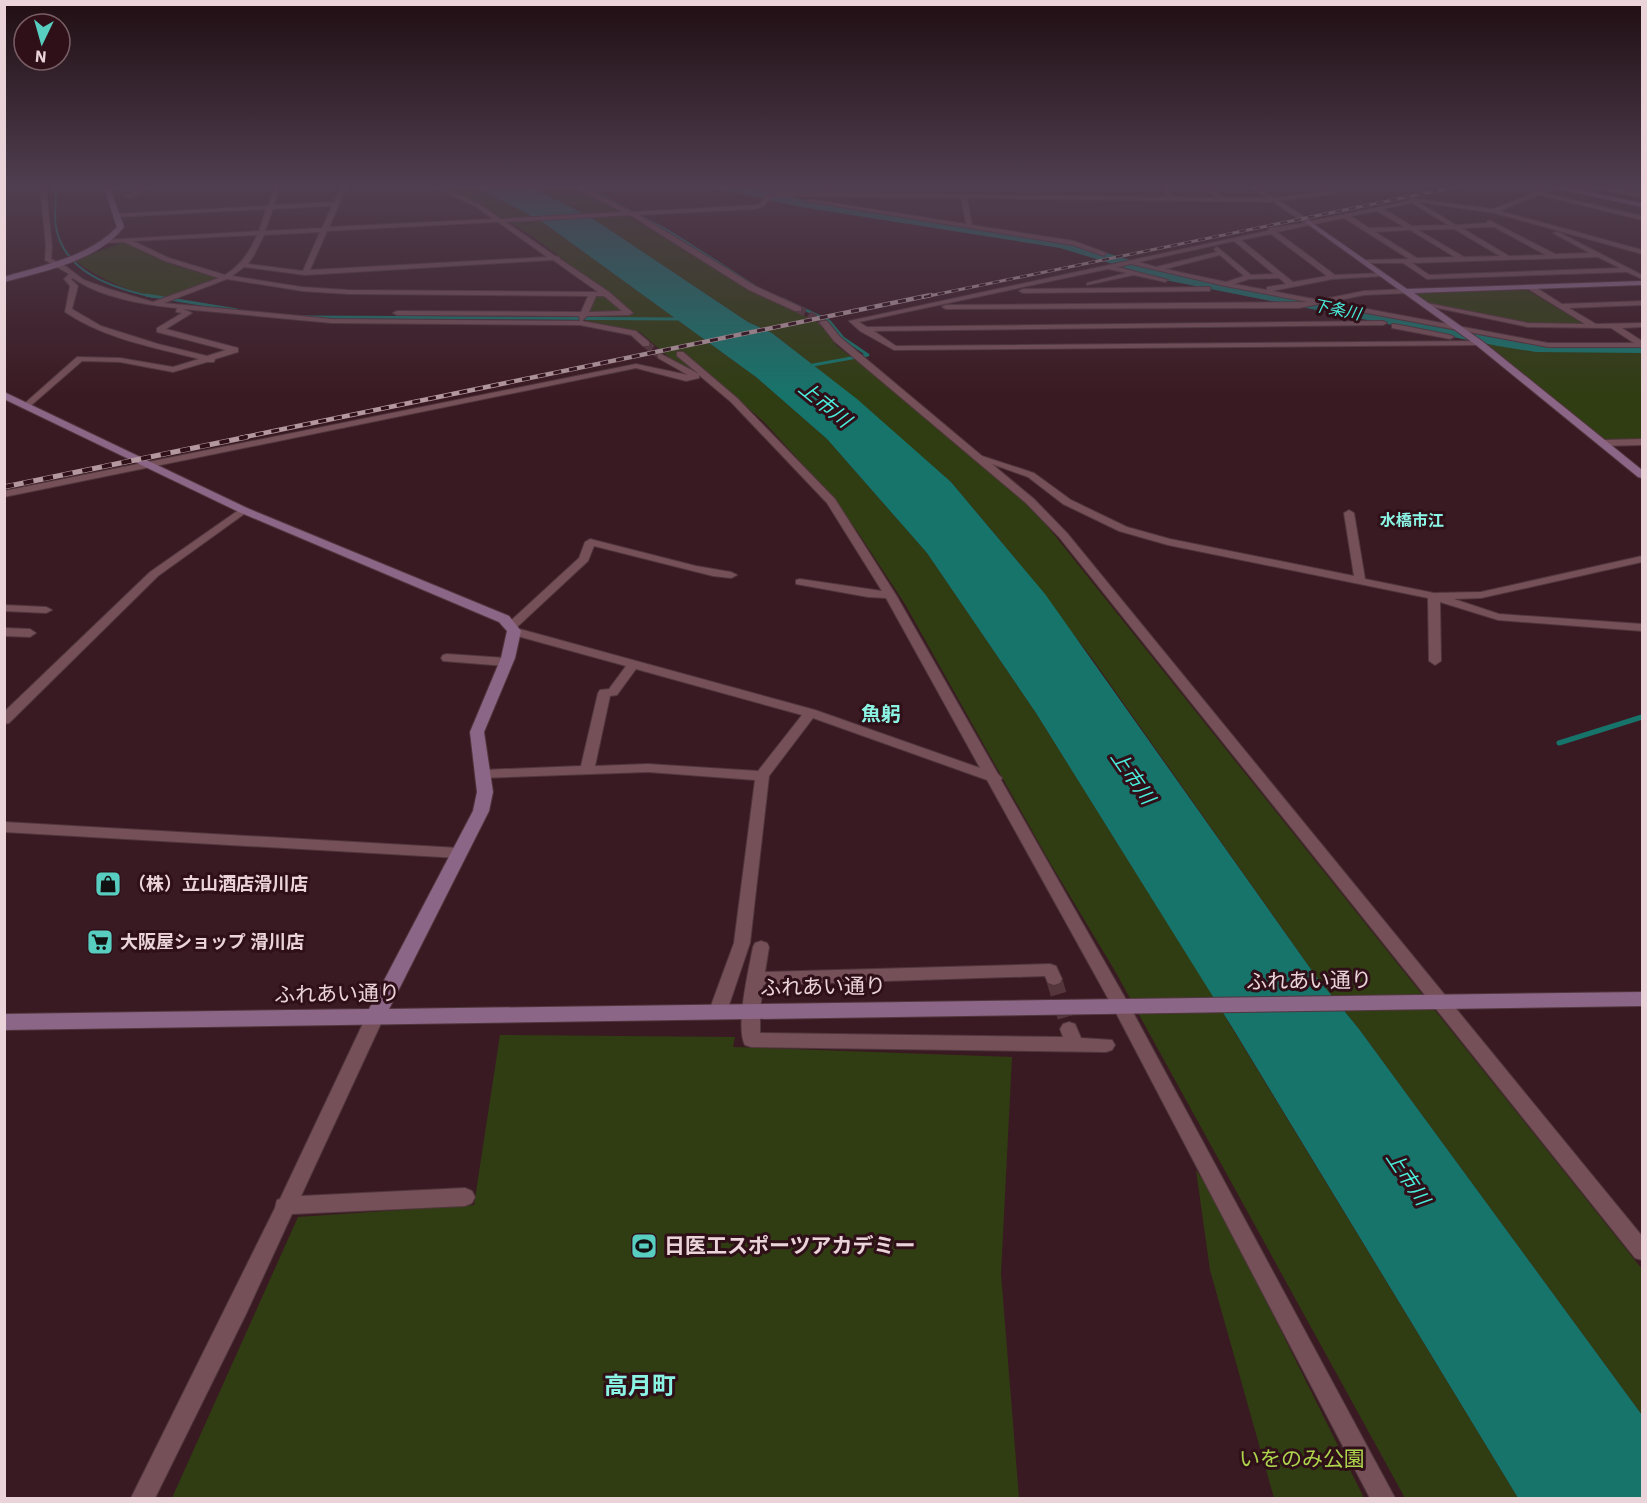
<svg xmlns="http://www.w3.org/2000/svg" width="1647" height="1503" viewBox="0 0 1647 1503" font-family="'IBM Plex Sans','Noto Sans JP',sans-serif">
<rect width="100%" height="100%" fill="#3a1a22"/>
<g fill="#303d12">
<path d="M436,185h36l69,36 215,156 71,62 100,114 109,160 165,264 317,521h-113l-290,-527 -66,-110 -144,-257 -48,-73 -31,-41 -61,-67 -45,-40 -49,-24 -31,-27 -54,-11 11,-29c-44,-48 -102,-82 -161,-107z"/>
<polygon points="526,185 570,185 680,245 745,288 820,323 837,346 916,406 1016,493 1044,522 1642,1269 1642,1415 1359,1029 1315,975 1091,657 1014,557 951,482 813,365 772,333 748,322 592,218"/>
<path d="M124,242l52,24 43,12c-13,5 -41,19 -53,19 -28,0 -71,-20 -91,-37z"/>
<polygon points="1527,290 1584,324 1539,324 1520,321 1430,304 1415,293"/>
<polygon points="1484,341 1575,349 1642,348 1642,442 1604,443"/>
<polygon points="500,1035 735,1037 733,1047 1012,1057 1001,1274 1019,1498 172,1498 298,1217 474,1205"/>
<polygon points="1196,1170 1216,1200 1364,1498 1274,1498 1210,1270"/>
</g>
<polygon fill="#17746b" points="472,185 526,185 545,194 592,218 748,322 772,333 857,399 951,482 1045,594 1315,975 1359,1029 1642,1415 1642,1498 1518,1498 1235,1032 1036,713 927,553 827,439 756,377 541,221"/>
<g fill="none" stroke-linecap="round" stroke-linejoin="round">
<g stroke="#17746b" stroke-width="2">
<path d="M55,185c3,14 -2,28 1,42 8,46 57,61 97,70"/>
<polyline points="581,185 669,231 763,291"/>
</g>
<g stroke="#17746b" stroke-width="3">
<polyline points="146,295 237,310"/>
<polyline points="783,299 829,321 843,338 868,355 813,365"/>
<polyline points="303,317 681,319"/>
</g>
<polyline stroke="#17746b" stroke-width="5" points="1559,743 1642,717"/>
<polygon fill="#17746b" fill-rule="evenodd" points="711,185 734,185 801,199 1062,240 1168,271 1498,336 1536,342 1642,343 1642,353 1536,352 1498,346 1165,280 1060,248 801,207 717,189"/>
<g stroke="#55363d" stroke-width="8" stroke-dasharray="8 4" stroke-linecap="butt">
<polyline points="798,309 824,323"/>
<polyline points="646,344 661,356"/>
</g>
<polyline stroke="#55363d" stroke-width="16" stroke-dasharray="16 8" stroke-linecap="butt" points="1054,979 1069,1029"/>
<defs>
<g id="street">
<path d="M40,185h6l6,62 -1,12 13,6 20,15 25,9 44,13 66,-24 -54,-17 -41,-19 -18,1 -2,-3 155,-9 7,-22 -150,8 -2,-3 154,-8 7,-21h6l-7,20 60,-3 8,-17h6l-19,42 164,-8 -18,-13 -46,-21h7l43,19 22,15 122,-7 -53,-27h7l55,27 123,-7 5,-1 8,-10 15,-2 384,5 -8,-12h6l8,12 44,1 -16,-13h6l18,13h43l-24,-13h7l24,13 58,-8 13,-5h8l-20,9 -54,7 31,20 97,-20 2,-3 83,11 61,-24v2l-10,6 98,23v4l-103,-25 -39,16 142,39v4l-148,-41 -76,-11 38,23 31,-2v-2h4l64,33 35,-1 -37,-20 5,-1 84,43v4l-15,-7 -200,7 -24,-16h-41l2,-3 45,-1 -65,-41 -67,14 58,43 48,-2 2,3 -52,3 -61,12 47,9 45,-9 43,-2 4,2 -1,2 -46,2 -34,7 218,41h86l-23,-15 -83,-1 -105,-22 4,-2 101,20 57,1 -60,-37 7,-2 30,19 80,-3v4l-73,3 27,16 46,-1v4l-20,1 20,13v6h-94l-229,-43 -20,4 -353,1 -4,-2 4,-2 362,-3 -83,-16 -94,-22 -14,3 51,13 -3,2 -31,-7 -47,10v-2l40,-10 -19,-4 -249,53 8,5 516,-6 4,2 -4,2 -509,6 22,15 583,-5 4,2 -4,2 -585,5 -34,-19 -11,-10 418,-90 3,-3 35,-5 -32,-21 -306,-4 5,27 102,16 32,12 -2,3 -31,-11 -268,-44 3,-2 158,25 -5,-26 -178,-2 -11,1 -8,9 -8,3 -117,6 116,71 46,21v4h-6l-46,-21 -119,-75 -124,7 49,34 4,1 1,2 49,33 24,21 -4,2 -42,1 -5,5 54,10 13,11v4h-6l-12,-11 -51,-10 -248,-2 -149,-14 9,4 -26,16 72,19v4l-23,7 -1,3h-7l-34,10 -53,-10 -38,-1 -55,48 -3,-1v-4l53,-47 43,1 53,9 26,-8c-46,-12 -94,-20 -134,-47l5,-26 -6,-7 5,-5 -24,-14 1,-13zM1412,203l36,22 -36,1 -28,-17zM332,206l-10,22 -57,3 8,-22zM1377,211l27,16 -35,1 -18,-12zM498,222l49,35 -237,13 17,-39zM1494,227l52,28 -37,1 -47,-28zM1454,229l46,27 -36,1 -46,-27zM1410,230l45,27 -38,1 -42,-26zM320,232l-17,39 -55,-7 6,-9 10,-20zM1271,234l56,42 -34,6 -52,-42zM257,235c-7,17 -16,30 -32,40l-56,-17 -36,-17zM1234,241l40,33 -23,1 -34,-28 -3,2 3,3 -61,15 -17,-5zM1220,255l24,21 -18,6 -61,-13zM1598,257l22,11 -191,7 -17,-12zM553,260l45,32 -250,-2 -46,-3 -70,-11 12,-9 61,8zM73,278c25,19 72,27 104,30l-1,4 6,1 -25,15v4l69,18 -19,6 -49,-12 -57,-18 -29,-17 6,-23 -7,-7zM1279,278l7,6 -19,3v3l-33,-6 15,-5zM227,279l75,12 46,3 240,2 -7,16 -184,-1 -4,2 4,2 182,1 1,5 -248,-2 -168,-16zM596,296h8l18,15 -33,1z"/>
<polygon points="117,185 125,185 106,192 103,190"/>
<polygon points="149,185 156,185 130,198 125,197"/>
<polygon points="1589,185 1642,193 1642,197 1591,188 1576,193 1573,191"/>
<polygon points="1207,287 1210,287 1210,291 1023,293 1019,291 1023,289"/>
<polygon points="821,321 827,321 840,337 982,456 1034,473 1071,500 1127,527 1170,539 1354,576 1344,513 1349,510 1354,513 1365,579 1434,593 1481,592 1642,556 1642,562 1481,598 1454,599 1499,614 1642,624 1642,631 1498,620 1440,602 1441,661 1435,665 1429,661 1428,598 1168,545 1119,531 1063,504 1028,477 992,464 1034,499 1067,533 1642,1236 1642,1260 1635,1258 1059,537 1026,503 834,341 820,323"/>
<polygon points="1395,324 1450,335 1454,337 1450,339 1392,328 1392,324"/>
<path d="M677,352h6l54,46 98,101 61,96 102,179 4,4 -1,2 127,223 267,495h-25l-255,-487 -128,-231 -174,-62 -44,58 -19,167 -23,68 -3,5 -6,2 -6,-2 -3,-5 25,-68 21,-163 -107,-8 -166,6 -7,-4 7,-4 99,-4 17,-73 2,-3 9,-1 17,-23 -116,-32 -6,-7 75,-69 6,-16 5,-3 106,27 35,6 6,3 -6,3 -18,-2 -119,-30 -6,15 -72,67 299,82 165,58 -94,-170 -18,-1 -72,-13v-4l4,-1 82,12 -55,-88 -96,-101 -32,-27v3l-13,3 -50,-13 -632,129v-6l632,-127 52,11 -30,-17v-4h3l38,20 -22,-18zM636,669l166,46 -44,56 -110,-7 -53,2 15,-70 7,-1z"/>
<polygon points="1642,439 1642,445 1604,446 1599,443 1604,440"/>
<polygon points="243,507 248,510 247,512 158,576 9,723 4,724 4,712 150,572"/>
<polygon points="4,605 46,607 52,610 46,613 4,611"/>
<polygon points="4,628 30,629 36,633 30,637 4,636"/>
<polygon points="447,654 506,658 512,662 506,666 443,661 441,658 443,655"/>
<polygon points="4,822 459,848 464,849 466,853 464,857 459,858 4,832"/>
<path d="M761,941l6,2 2,4 -4,25 285,-8 6,2 6,13 -2,4 -6,2 -6,-2 -3,-7 -282,9 -3,26v22l303,4 -3,-8 3,-5 6,-2 6,2 6,14 31,2 3,5 -3,5 -6,2 -355,-5 -6,-2c-10,-18 4,-76 8,-98l2,-4z"/>
<polygon points="375,1010 381,1012 384,1017 301,1196 465,1188 472,1191 475,1197 472,1203 465,1206 292,1214 246,1314 155,1498 131,1498 275,1208 277,1200 280,1199 366,1017 369,1012"/>
</g>
<g id="secondary">
<path d="M103,185h6l15,42c-27,34 -79,44 -120,55v-5c39,-12 85,-20 113,-50z"/>
<polygon points="1541,185 1553,185 1642,203 1642,207"/>
<polygon points="1308,220 1407,289 1642,281 1642,285 1414,293 1482,341 1642,470 1642,478 1638,477 1476,345 1306,223"/>
<polygon points="4,392 247,508 509,616 521,631 515,658 484,732 493,792 489,811 389,1009 1642,992 1642,1006 4,1030 4,1014 369,1009 473,811 477,792 470,732 501,658 507,631 499,622 239,512 4,399"/>
</g>
</defs>
<use href="#street" stroke="#50363d" stroke-width="2"/>
<use href="#secondary" stroke="#50363d" stroke-width="2"/>
<use href="#street" fill="#755058" fill-rule="evenodd"/>
<use href="#secondary" fill="#8c6687" fill-rule="evenodd"/>
<defs>
<polyline id="rail-far2" points="924,297 1465,185"/>
<polyline id="rail-far1" points="240,438 931,295"/>
<polyline id="rail" points="4,487 247,437"/>
</defs>
<use href="#rail-far2" stroke="#b3999f" stroke-width="3"/>
<use href="#rail-far1" stroke="#b3999f" stroke-width="4.5"/>
<use href="#rail" stroke="#b3999f" stroke-width="5"/>
<use href="#rail-far2" stroke="#2f1019" stroke-width="2" stroke-dasharray="7" stroke-linecap="butt"/>
<use href="#rail-far1" stroke="#2f1019" stroke-width="3" stroke-dasharray="8" stroke-linecap="butt"/>
<use href="#rail" stroke="#2f1019" stroke-width="4" stroke-dasharray="10" stroke-linecap="butt"/>
</g>
<linearGradient id="sky" x2="0" y2="1"><stop stop-color="#200e13"/><stop offset="0.47" stop-color="#4f3e4f"/><stop offset="1" stop-color="#4f3e4f" stop-opacity="0"/></linearGradient>
<rect width="1647" height="395" fill="url(#sky)"/>
<defs>
<symbol id="shop-square" viewBox="-11 -11 22 22"><rect x="-9" y="-9" width="18" height="18" rx="4" fill="#58cec0" stroke="#2f1019"/><path d="M-5-2.5h2.3a2.7 3.5 0 0 1 5.4 0H5L5.5 6h-11ZM-1.5-2.5h3a1.5 2.3 0 0 0-3 0Z" fill="#111"/></symbol>
<symbol id="supermarket-square" viewBox="-11 -11 22 22"><rect x="-9" y="-9" width="18" height="18" rx="4" fill="#58cec0" stroke="#2f1019"/><path d="M-6-5.5h2.5l.6 2H6L4.5 2H-2.5L-4.4-4H-6ZM-1.5 3.2a1.3 1.3 0 1 0 .1 0ZM3 3.2a1.3 1.3 0 1 0 .1 0Z" fill="#111"/></symbol>
<symbol id="stadium-square" viewBox="-11 -11 22 22"><rect x="-9" y="-9" width="18" height="18" rx="4" fill="#58cec0" stroke="#2f1019"/><path d="M0-5a6.5 5 0 1 0 0 10a6.5 5 0 1 0 0-10ZM-3.5-1.8h7v3.6h-7Z" fill="#111"/></symbol>
</defs>
<g fill-rule="evenodd">
<use href="#shop-square" x="93" y="869" width="30" height="30"/>
<use href="#supermarket-square" x="85" y="927" width="30" height="30"/>
<use href="#stadium-square" x="629" y="1231" width="30" height="30"/>
</g>
<g text-anchor="middle" stroke-width="6" stroke-linejoin="round" paint-order="stroke">
<g font-size="16" font-style="italic" fill="#4aeedc" stroke="#2f1019">
<text transform="translate(1337 309) rotate(11)" y="6">下条川</text>
</g>
<g font-size="16" font-weight="bold" fill="#8af3e4" stroke="#2f1019">
<text x="1412" y="526">水橋市江</text>
</g>
<g font-size="18" font-weight="bold" fill="#ebd4d9" stroke="#2f1019" text-anchor="start">
<text x="128" y="890">（株）立山酒店滑川店</text>
<text x="120" y="948">大阪屋ショップ 滑川店</text>
</g>
<g font-size="20" font-style="italic" fill="#4aeedc" stroke="#2f1019">
<text transform="translate(825 404) rotate(39)" y="7">上市川</text>
<text transform="translate(1133 777) rotate(55)" y="7">上市川</text>
<text transform="translate(1408 1178) rotate(56)" y="7">上市川</text>
</g>
<g font-size="20" font-weight="bold" fill="#8af3e4" stroke="#2f1019">
<text x="881" y="721">魚躬</text>
</g>
<g font-size="21" fill="#ebd4d9" stroke="#2f1019">
<text transform="translate(1309 981) rotate(-1)" y="7">ふれあい通り</text>
<text transform="translate(823 987) rotate(-1)" y="7">ふれあい通り</text>
<text transform="translate(337 994) rotate(-1)" y="7">ふれあい通り</text>
</g>
<g font-size="21" font-weight="bold" fill="#ebd4d9" stroke="#2f1019" text-anchor="start">
<text x="664" y="1253">日医工スポーツアカデミー</text>
</g>
<g font-size="21" fill="#acd54c" stroke="#2f1019">
<text x="1302" y="1466">いをのみ公園</text>
</g>
<g font-size="24" font-weight="bold" fill="#8af3e4" stroke="#2f1019">
<text x="640" y="1394">高月町</text>
</g>
</g>
<rect width="1647" height="1503" fill="none" stroke="#ebd4d9" stroke-width="12"/>
<g transform="translate(42 42) rotate(185)"><circle r="28" fill="#2f1019" stroke="#7a5e66" stroke-width="1.5"/>
<path d="M0-4.5L10 22L0 15L-10 22Z" fill="#58cec0"/>
<text y="-9" font-size="16" font-weight="bold" text-anchor="middle" fill="#ebd4d9">N</text>
</g>
</svg>
